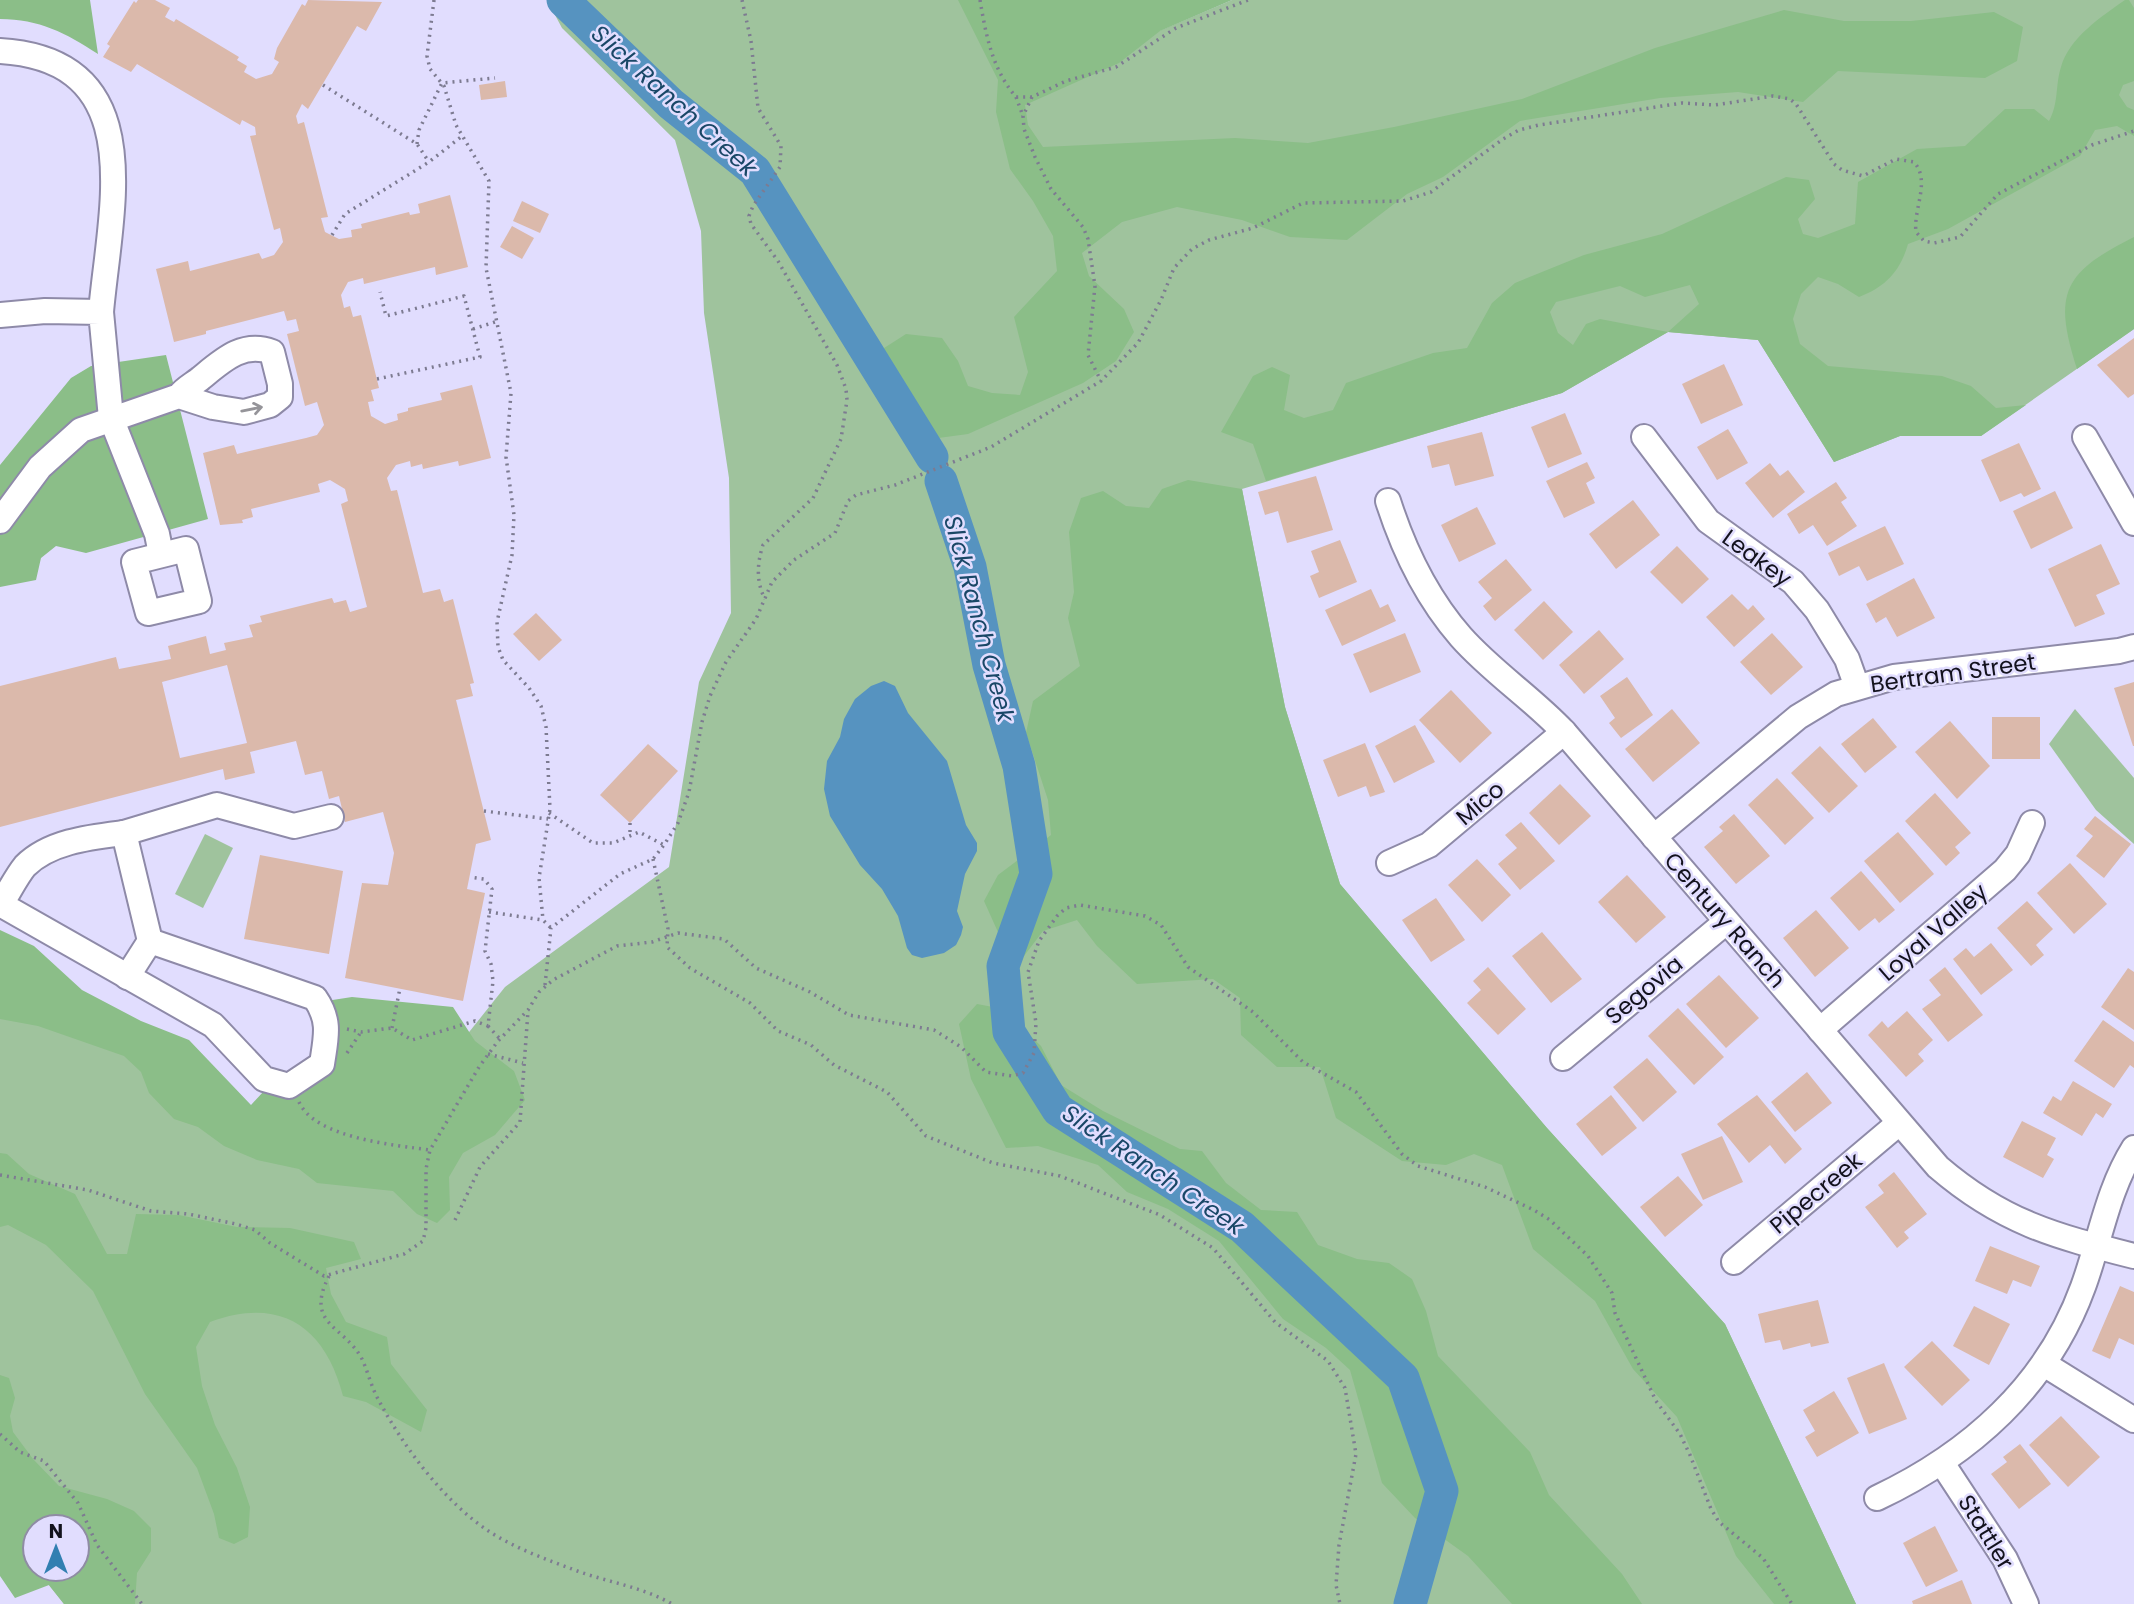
<svg xmlns="http://www.w3.org/2000/svg" width="2134" height="1604" viewBox="0 0 2134 1604" font-family="Poppins,sans-serif">
<rect width="100%" height="100%" fill="#e1ddfe"/>
<g fill="#9fc39d">
<polygon points="547,0 1003,0 1112,51 1232,0 2134,0 2134,329 1981,436 1900,436 1834,462 1758,340 1668,332 1562,393 1242,489 1285,707 1340,884 1547,1128 1725,1324 1856,1604 64,1604 36,1569 77,1569 77,1527 0,1525 0,978 287,1141 458,1046 505,987 669,867 699,682 731,613 729,478 704,313 701,231 675,140 562,28"/>
<polygon points="2075,709 2134,778 2134,844 2096,810 2049,744"/>
<polygon points="205,834 233,848 203,908 175,894"/>
</g>
<g fill="#8bbe88" fill-rule="evenodd">
<path d="M0,0h90l8,54c-32,-21 -59,-35 -98,-35z"/>
<polygon points="958,0 1232,0 1160,31 1119,63 1025,105 1028,125 1043,147 1235,138 1308,143 1394,127 1522,99 1655,48 1784,10 1844,21 1911,21 1994,12 2023,27 2017,61 1985,78 1838,71 1803,102 1738,92 1660,98 1520,121 1443,177 1407,194 1347,240 1290,237 1242,220 1177,207 1122,222 1082,253 1089,276 1124,309 1134,332 1116,361 1083,383 968,434 931,439 907,407 881,350 906,334 942,338 958,361 968,386 992,393 1020,395 1028,372 1014,317 1057,271 1053,236 1033,201 1010,169 996,112 998,80"/>
<path d="M2125,0h4l5,8v73l-11,4 -4,10 8,12 7,3v26l-17,-10 -22,4 -15,26 -132,73 -40,15c-8,28 -23,43 -49,53l-21,-13 -20,-7 -17,17 -8,25 7,25 28,22 114,10 29,10 25,22 30,-3 -45,31h-81l-66,26 -76,-122 -90,-8 -106,61 -296,88 -13,-37 -32,-12 32,-56 19,-9 18,8 -6,35 20,8 29,-8 13,-27 87,-30 34,-5 25,-45 23,-20 69,-28 78,-21 124,-57 23,3 6,19 -17,20 5,15 15,4 37,-14 3,-42 59,-33 48,-3 40,-37h29l15,12c10,-18 6,-35 12,-54 8,-29 41,-51 64,-67zM1690,285l9,19 -31,28 -68,-13 -14,5 -13,21 -15,-12 -8,-21 6,-10 64,-16 25,11z"/>
<path d="M2134,237v92l-57,40c-24,-75 -15,-96 57,-132z"/>
<polygon points="166,355 208,519 86,553 56,546 41,558 36,580 0,587 0,465 71,378 91,366"/>
<polygon points="1188,480 1242,489 1285,707 1340,884 1547,1128 1725,1324 1856,1604 1774,1604 1736,1556 1677,1417 1633,1369 1595,1301 1533,1249 1502,1165 1474,1154 1446,1165 1402,1161 1336,1118 1320,1067 1277,1067 1241,1035 1240,998 1213,979 1137,984 1097,946 1077,920 1043,931 1024,956 1002,941 984,901 998,875 1051,835 1048,800 1026,733 1033,701 1080,666 1068,618 1074,592 1069,532 1081,498 1103,491 1126,506 1149,508 1162,489"/>
<path d="M0,930l34,16 48,44 59,31 48,19 62,65 13,-14c66,28 59,-51 62,-90l26,-4 101,10 22,34 39,30 11,29 -30,35 -32,18 -14,24 1,33 -13,13 -20,-9 -24,-23 -76,-8 -18,-14 -42,-9 -33,-14 -26,-19 -24,-8 -25,-26 -8,-21 -17,-16 -86,-30 -38,-7z"/>
<polygon points="977,1004 993,1007 1005,1024 1024,1030 1041,1046 1061,1085 1103,1111 1180,1149 1202,1151 1226,1183 1261,1210 1297,1212 1318,1245 1357,1259 1389,1263 1412,1279 1426,1311 1438,1356 1530,1452 1549,1495 1622,1574 1642,1604 1512,1604 1468,1556 1415,1518 1382,1483 1350,1370 1326,1348 1283,1319 1219,1241 1168,1209 1127,1192 1098,1165 1038,1146 1006,1148 971,1079 959,1024"/>
<path d="M0,1153l7,1 22,20 46,20 32,60h20l9,-40 43,1 58,12 53,1 64,14 7,17 -35,9 5,26 15,28 41,15 4,27 36,46 -6,22 -55,-30 -23,-6c-18,-70 -63,-100 -133,-74l-14,25 6,39 13,39 22,43 13,39 -2,30 -14,7 -15,-6 -5,-24 -17,-46 -52,-74 -52,-103 -47,-46 -38,-20 -8,2z"/>
<path d="M0,1375l9,3 6,20 -5,18 3,16 20,27 26,27 48,13 27,12 17,17v23l-14,22 -2,31h-71l-15,-19 -34,13 -15,-22zM35,1527h42v42h-42z"/>
</g>
<polygon fill="#5693c0" points="884,681 895,686 908,713 947,761 966,825 977,843 977,851 965,874 957,911 963,927 961,935 956,945 944,953 922,958 912,955 907,948 898,916 882,889 860,865 830,816 824,789 827,761 840,737 844,719 855,699 871,686"/>
<g fill="none" stroke-linecap="round" stroke-linejoin="round">
<g stroke="#5693c0" stroke-width="33">
<polyline points="563,0 671,104 755,171 932,457"/>
<polyline points="941,481 970,567 989,665 1019,766 1036,874 1003,966 1009,1032 1058,1110 1242,1227 1403,1378 1442,1491 1410,1604"/>
</g>
</g>
<g fill="#dbb9ab" fill-rule="evenodd">
<path d="M138,0h17l15,8 -5,9 9,5 2,-3 63,38 -2,3 10,6 -3,6 12,7 16,-5 7,-12 -5,-3 3,-11 25,-44 3,2 3,-6 74,2 -16,29 -9,-5 -49,83 -6,-5 -6,12 2,8 6,-2 24,95 -7,1 4,14 14,7 13,-2 -1,-7 11,-2 -1,-4 48,-12 1,3 10,-2 -2,-9 32,-9 18,72 -32,8 -1,-8 -71,17 -1,-6 -15,4 -7,13 3,13 6,-2 3,11 8,-2 18,73 -8,2 3,11 -6,1 3,14 14,8 13,-4 -1,-6 11,-3v-3l34,-8 -2,-7 32,-8 19,73 -32,8 -1,-5 -35,8 -1,-5 -11,3 -1,-6 -14,4 -9,13 4,13 6,-1 26,103 17,-4 4,13 9,-3 21,84 -4,1 3,12 -17,4 35,140 -15,4 -9,45 18,4 -22,108 -118,-23 17,-95 26,2 6,-32 -11,-41 -38,10 -6,-26 -10,3 -7,-28 -17,4 -9,-34 -46,11 5,21 -30,7 -2,-11 -223,58v-141l116,-29 3,12 52,-10 -3,-13 38,-10 4,18 16,-4 -2,-7 29,-6 -4,-12 13,-3 -2,-6 72,-18 2,5 12,-3 4,12 17,-5 -26,-103 7,-3 -3,-12 -15,-9 -12,4 2,8 -69,17 2,8 -11,3 1,3 -23,2 -17,-72 31,-8 3,9 69,-16 11,-3 7,-10 -7,-23 -12,4 -18,-72 12,-3 -3,-12 -9,2 -3,-10 -78,20v3l-32,8 -18,-73 32,-8 2,10 69,-18 3,6 12,-4 9,-13 -3,-14 -6,2 -24,-94 6,-1 -1,-8 -13,-7 -2,5 -103,-61 -6,8 -28,-15 7,-11 -3,-2 27,-43 2,2zM227,665l20,78 -67,15 -18,-76z"/>
<polygon points="505,81 507,97 481,100 479,85"/>
<polygon points="522,201 549,214 540,233 513,221"/>
<polygon points="512,226 534,238 522,259 500,247"/>
<polygon points="2134,338 2134,394 2128,398 2097,365"/>
<polygon points="1724,364 1743,405 1701,424 1682,384"/>
<polygon points="1565,413 1582,454 1548,468 1531,427"/>
<polygon points="1728,429 1748,463 1717,480 1697,447"/>
<polygon points="1482,432 1494,476 1455,486 1449,464 1432,468 1427,446"/>
<polygon points="2019,443 2041,489 2024,497 2021,493 2000,502 1981,460"/>
<polygon points="1587,462 1595,478 1586,483 1595,503 1564,518 1546,481"/>
<polygon points="1770,463 1780,476 1788,470 1805,492 1773,518 1745,483"/>
<polygon points="1316,476 1333,530 1287,543 1278,511 1265,515 1258,492"/>
<polygon points="1836,482 1847,498 1841,502 1857,526 1827,546 1813,525 1799,534 1787,514"/>
<polygon points="2055,491 2073,528 2031,549 2013,511"/>
<polygon points="1633,500 1660,535 1616,569 1589,534"/>
<polygon points="1477,507 1496,544 1459,562 1441,525"/>
<polygon points="1885,526 1904,564 1867,581 1859,566 1839,576 1828,553"/>
<polygon points="1340,540 1357,582 1319,598 1310,576 1319,572 1311,551"/>
<polygon points="2101,544 2120,584 2096,595 2105,614 2075,627 2048,569"/>
<polygon points="1677,546 1709,579 1682,604 1650,572"/>
<polygon points="1506,559 1532,590 1495,621 1483,606 1492,598 1478,582"/>
<polygon points="1914,578 1935,618 1897,637 1886,617 1876,623 1866,604"/>
<polygon points="1371,589 1380,608 1388,604 1396,621 1342,646 1325,610"/>
<polygon points="1732,594 1748,610 1753,605 1765,619 1734,647 1706,617"/>
<polygon points="1544,601 1573,632 1543,660 1514,630"/>
<polygon points="536,613 562,640 539,661 513,634"/>
<polygon points="1599,630 1624,659 1584,694 1559,665"/>
<polygon points="1405,633 1421,672 1370,693 1353,654"/>
<polygon points="1772,633 1803,667 1771,695 1740,662"/>
<polygon points="1627,677 1653,715 1621,738 1609,723 1615,718 1600,696"/>
<polygon points="2134,682 2134,746 2133,746 2114,688"/>
<polygon points="1451,690 1492,733 1460,763 1419,720"/>
<polygon points="1672,709 1700,743 1653,782 1625,749"/>
<rect x="1992" y="717" width="48" height="42"/>
<polygon points="1873,718 1897,747 1865,773 1841,744"/>
<polygon points="1950,721 1990,766 1957,799 1915,752"/>
<polygon points="1415,725 1435,762 1394,783 1375,746"/>
<polygon points="1365,743 1385,792 1370,797 1366,786 1338,797 1323,760"/>
<polygon points="648,744 678,771 630,823 600,795"/>
<polygon points="1820,746 1858,786 1829,813 1791,773"/>
<polygon points="1777,778 1814,818 1785,845 1748,805"/>
<polygon points="1560,784 1591,816 1559,845 1529,813"/>
<polygon points="1935,793 1971,833 1955,847 1960,853 1946,866 1905,821"/>
<polygon points="1734,814 1770,856 1736,884 1704,847 1723,831 1719,827"/>
<polygon points="2095,816 2131,844 2104,878 2076,856 2093,836 2084,829"/>
<polygon points="1521,822 1555,861 1520,890 1498,864 1517,848 1505,835"/>
<polygon points="1898,832 1934,874 1900,903 1864,861"/>
<polygon points="260,855 343,871 329,954 244,939"/>
<polygon points="1477,859 1511,895 1482,922 1448,885"/>
<polygon points="2070,863 2107,904 2074,934 2037,893"/>
<polygon points="1861,871 1895,910 1879,923 1875,918 1859,931 1830,898"/>
<polygon points="1627,875 1666,917 1636,943 1598,902"/>
<polygon points="1436,898 1465,940 1431,962 1402,920"/>
<polygon points="2027,901 2053,929 2036,945 2044,955 2031,966 1997,928"/>
<polygon points="1816,910 1849,948 1815,977 1783,938"/>
<polygon points="1542,932 1582,979 1551,1003 1512,956"/>
<polygon points="1991,943 2013,970 1981,995 1953,959 1966,948 1974,957"/>
<polygon points="1488,967 1526,1009 1498,1035 1467,1003 1481,990 1473,981"/>
<polygon points="1945,967 1983,1015 1948,1042 1922,1009 1941,995 1929,980"/>
<polygon points="2128,968 2134,972 2134,1030 2101,1007"/>
<polygon points="1719,975 1759,1018 1726,1048 1686,1004"/>
<polygon points="1678,1008 1724,1057 1694,1085 1648,1036"/>
<polygon points="1907,1011 1933,1040 1918,1054 1924,1061 1906,1077 1868,1035 1882,1021 1888,1028"/>
<polygon points="2103,1020 2134,1042 2134,1068 2130,1065 2114,1088 2074,1061"/>
<polygon points="1647,1058 1677,1092 1643,1122 1613,1087"/>
<polygon points="1807,1072 1832,1103 1795,1132 1771,1102"/>
<polygon points="2073,1081 2112,1104 2103,1118 2096,1113 2082,1136 2043,1113 2053,1096 2061,1101"/>
<polygon points="1611,1095 1637,1128 1602,1156 1576,1124"/>
<polygon points="1757,1095 1802,1149 1785,1164 1770,1145 1749,1163 1717,1124"/>
<polygon points="2022,1121 2056,1138 2047,1155 2054,1159 2043,1178 2003,1157"/>
<polygon points="1722,1136 1743,1182 1703,1200 1681,1154"/>
<polygon points="1894,1172 1927,1214 1904,1232 1909,1238 1897,1248 1865,1207 1884,1193 1878,1185"/>
<polygon points="1678,1176 1703,1205 1665,1237 1640,1207"/>
<polygon points="1990,1246 2040,1266 2031,1287 2013,1280 2007,1294 1975,1281"/>
<polygon points="2120,1286 2134,1292 2134,1345 2119,1338 2110,1359 2092,1351"/>
<polygon points="1818,1300 1829,1343 1811,1347 1810,1343 1783,1350 1780,1340 1765,1343 1758,1314"/>
<polygon points="1974,1306 2010,1324 1989,1365 1953,1346"/>
<polygon points="1932,1341 1970,1380 1942,1406 1904,1367"/>
<polygon points="1884,1363 1907,1419 1869,1434 1847,1378"/>
<polygon points="1834,1391 1859,1433 1817,1457 1805,1437 1815,1431 1803,1410"/>
<polygon points="2061,1416 2100,1457 2068,1487 2029,1445"/>
<polygon points="2020,1444 2051,1484 2019,1509 1991,1474 2007,1462 2003,1457"/>
<polygon points="1935,1526 1958,1571 1926,1587 1903,1543"/>
<polygon points="1962,1580 1972,1604 1913,1604 1912,1601"/>
</g>
<g fill="none" stroke-linecap="round" stroke-linejoin="round">
<defs>
<g id="minor">
<path d="M0,51c152,9 110,158 101,261"/>
<polyline points="0,315 45,311 101,312 111,418 157,534 161,554"/>
<polyline points="1644,437 1708,521 1793,582 1817,610 1847,659 1857,687"/>
<polyline points="2085,437 2134,523"/>
<path d="M1388,501c16,50 38,96 73,136 31,35 71,61 103,95l374,435c64,55 116,69 196,89"/>
<path d="M0,521l40,-54 41,-37 98,-34 34,11 31,5 26,-7 10,-8v-13l-8,-32c-29,-11 -49,8 -71,26 -7,6 -16,10 -22,18"/>
<polygon points="186,549 199,601 148,613 134,562"/>
<polyline points="124,833 217,805 294,826 331,817"/>
<polyline points="1654,837 1798,717 1836,694 1894,677 2119,651 2134,647"/>
<polyline points="1389,863 1429,845 1564,732"/>
<path d="M0,904l213,121 51,54 25,7 33,-22c4,-27 9,-43 -7,-66l-165,-57 -26,-108c-32,4 -74,8 -99,33 -9,11 -16,26 -24,38"/>
<polyline points="127,977 150,941"/>
<polyline points="1820,1030 2005,870 2018,854 2032,823"/>
<polyline points="1563,1058 1726,922"/>
<polyline points="1734,1262 1899,1123"/>
<polyline points="2044,1364 2134,1420"/>
<polyline points="1942,1463 2005,1559 2026,1604"/>
<path d="M1877,1498c93,-44 170,-112 206,-211 17,-46 24,-96 51,-139"/>
</g>
</defs>
<use href="#minor" stroke="#8e8aa8" stroke-width="28"/>
<g stroke="#7d7b91" stroke-width="3.5" stroke-dasharray="2 5" stroke-linecap="butt">
<polyline points="434,0 427,56 430,69 444,86 456,125 489,181 486,268 511,393 506,457 514,515 512,555 497,622 498,647 503,660 529,688 541,706 546,727 550,809 539,878 543,920"/>
<path d="M742,0l9,41 7,67 23,38 -1,21 -27,39 -4,10 2,8 27,37 59,104 9,24 1,11 -6,39 -28,59 -50,47c-6,18 -7,37 2,54"/>
<path d="M980,0c6,35 12,69 36,97h16l34,-16 50,-14 60,-39 72,-28"/>
<polyline points="323,85 417,144 429,162"/>
<polyline points="1016,97 1023,116"/>
<polyline points="1032,97 1023,116 1024,129 1035,157 1051,189 1083,227 1088,239 1095,286 1088,355 1101,381"/>
<polyline points="417,144 419,130 442,83 495,78"/>
<polyline points="332,235 345,214 429,162 461,137"/>
<polyline points="473,329 495,322"/>
<polyline points="377,379 480,357 464,296 386,316 380,292"/>
<polyline points="484,811 548,819"/>
<polyline points="549,813 593,843 613,843 639,832 664,845"/>
<polyline points="630,823 630,834"/>
<polyline points="653,859 668,929 667,947 690,968 750,1003 778,1031 811,1045 834,1065 887,1092 926,1136 993,1163 1060,1176 1160,1215 1213,1248 1275,1322 1328,1361 1345,1388 1356,1454 1339,1545 1336,1585 1340,1604"/>
<polyline points="489,912 543,920 551,928"/>
<path d="M545,985l6,-57 69,-54 33,-15 11,-14 14,-22 11,-31 13,-70 8,-26 16,-34 30,-43 16,-37 22,-22 41,-27 13,-32 8,-6 39,-10 96,-38 110,-66 37,-38 23,-43 13,-32 18,-19 17,-9 44,-12 50,-25 100,-2 28,-9 72,-53 16,-9 20,-5 143,-22 33,2 58,-9 17,3 6,5 38,60 8,6 21,6 33,-17 18,3c17,19 -1,47 2,70l8,9 10,2 26,-6 38,-43 94,-49 42,-14"/>
<polyline points="488,1026 500,1039"/>
<polyline points="392,1028 400,988"/>
<polyline points="347,1029 361,1032 392,1028 412,1040 475,1021 488,1026 493,981 491,964 485,951 492,889 484,879 470,877"/>
<polyline points="347,1053 361,1032"/>
<polyline points="488,1054 523,1063"/>
<path d="M299,1102c16,36 95,43 131,48"/>
<polyline points="0,1175 88,1190 151,1211 188,1214 236,1224 255,1230 270,1243 324,1276 404,1254 423,1241 426,1228 426,1169 430,1150 479,1067 498,1041 528,1010 539,992 553,980 617,946 652,942 678,933 724,939 756,968 810,992 849,1015 934,1030 961,1047 986,1072 1012,1076 1023,1073 1034,1053 1036,1023 1028,972 1039,941 1057,916 1066,908 1080,905 1145,916 1161,925 1188,967 1253,1012 1303,1062 1356,1092 1402,1154 1418,1166 1485,1187 1534,1210 1550,1220 1588,1256 1612,1293 1615,1313 1656,1401 1680,1434 1690,1455 1711,1509 1719,1522 1763,1558 1792,1604"/>
<polyline points="455,1220 480,1167 520,1122 528,1011"/>
<path d="M329,1276c-25,49 15,49 33,83 6,13 9,27 16,40 25,47 66,103 112,133 25,16 55,27 82,37 33,13 69,17 100,35"/>
<polyline points="0,1434 20,1452 44,1461 78,1503 97,1545 142,1604"/>
</g>
<use href="#minor" stroke="#fff" stroke-width="24"/>
</g>
<defs><path id="oneway-shaft" d="M-6 0H5M1.5-3L5.5 0L1.5 3" fill="none" stroke-width="1.6" stroke-linecap="round" stroke-linejoin="round" transform="scale(1.75)"/></defs>
<use stroke="#959499" href="#oneway-shaft" transform="translate(252 409) rotate(-11)"/>
<g text-anchor="middle" stroke-width="5" stroke-linejoin="round" paint-order="stroke">
<g font-size="23" fill="#13121d" stroke="#e1ddfe">
<text transform="translate(1757 558) rotate(36)" y="8">Leakey</text>
<text transform="translate(1953 673) rotate(-8)" y="8">Bertram Street</text>
<text transform="translate(1480 803) rotate(-40)" y="8">Mico</text>
<text transform="translate(1725 920) rotate(49)" y="8">Century Ranch</text>
<text transform="translate(1933 932) rotate(-41)" y="8">Loyal Valley</text>
<text transform="translate(1644 990) rotate(-40)" y="8">Segovia</text>
<text transform="translate(1816 1193) rotate(-40)" y="8">Pipecreek</text>
<text transform="translate(1986 1532) rotate(58)" y="8">Stattler</text>
</g>
<g font-size="24" font-style="italic" fill="#194767" stroke="#e1ddfe">
<text transform="translate(674 101) rotate(42)" y="8">Slick Ranch Creek</text>
<text transform="translate(979 619) rotate(75)" y="8">Slick Ranch Creek</text>
<text transform="translate(1153 1170) rotate(34)" y="8">Slick Ranch Creek</text>
</g>
</g>
<g transform="translate(56 1548)"><circle r="33" fill="#e1ddfe" stroke="#8f8ca4" stroke-width="2"/>
<path d="M0-5L12 26L0 18L-12 26Z" fill="#317fb1"/>
<text y="-10" font-size="19" font-weight="bold" text-anchor="middle" fill="#13121d">N</text>
</g>
</svg>
